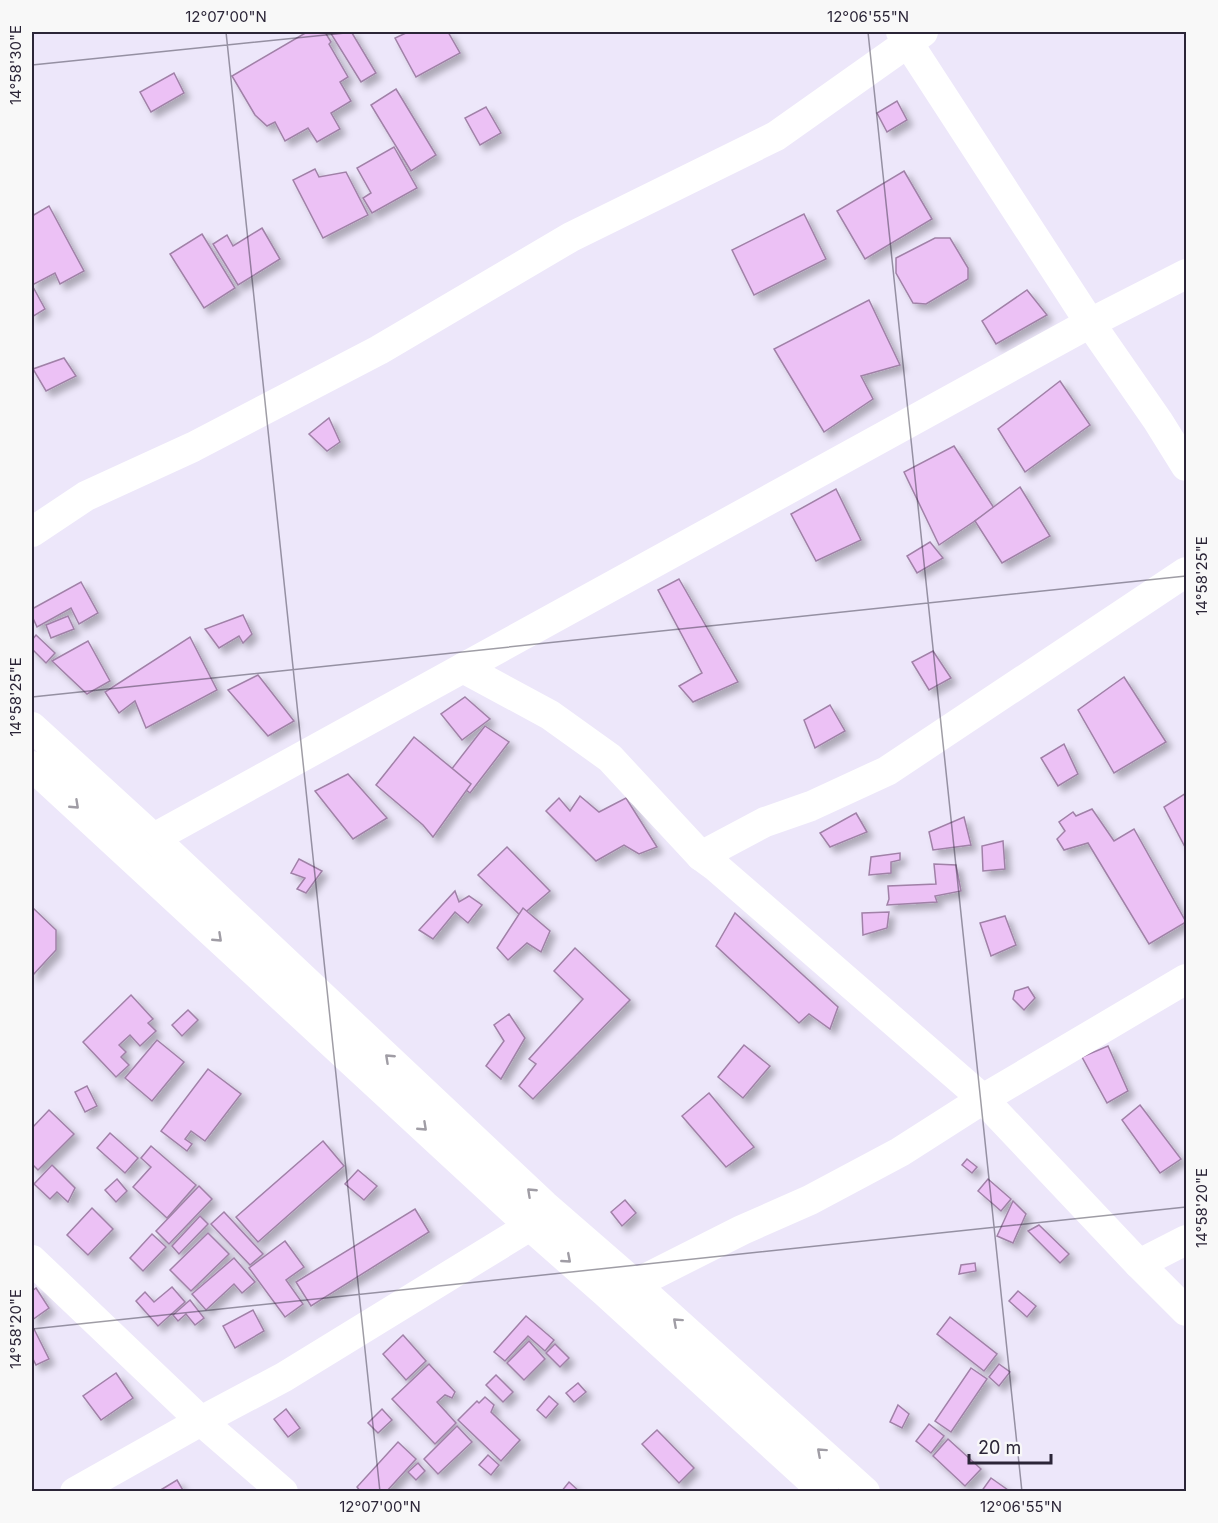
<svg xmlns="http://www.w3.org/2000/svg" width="1218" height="1523" viewBox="0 0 1218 1523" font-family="Inter,sans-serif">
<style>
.building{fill:#ecc1f5;stroke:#a081a7;stroke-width:1.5;filter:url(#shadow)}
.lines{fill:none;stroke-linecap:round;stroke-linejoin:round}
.minor{stroke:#fff;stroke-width:30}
.oneway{stroke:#a09da5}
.ticks{fill:none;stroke:#2b2537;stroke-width:1.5;stroke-opacity:0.45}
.neatline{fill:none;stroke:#2b2537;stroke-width:2}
.ticks-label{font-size:15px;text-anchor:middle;fill:#2b2537}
</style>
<defs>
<filter id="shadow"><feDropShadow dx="5.5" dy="5.5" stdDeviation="3" flood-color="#0004"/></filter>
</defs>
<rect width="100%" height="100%" fill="#ede7fa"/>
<g class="building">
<polygon points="307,32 325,32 331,42 329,44 348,77 340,82 351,101 331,113 340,129 317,142 308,128 285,141 275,122 267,126 255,115 232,76"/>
<polygon points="330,32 354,32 352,33 376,73 361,82"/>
<polygon points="408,32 448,32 460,53 416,77 395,38"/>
<polygon points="174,73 184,93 151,112 140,92"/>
<polygon points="396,89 436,155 411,171 371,105"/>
<polygon points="897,101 907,120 887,132 877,113"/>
<polygon points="486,107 501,133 480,145 465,118"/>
<polygon points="394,147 417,188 372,213 363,198 371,193 357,168"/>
<polygon points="315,169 319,177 346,172 368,215 323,238 293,180"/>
<polygon points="904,171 932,219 865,259 837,211"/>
<polygon points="49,206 84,271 60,284 55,273 32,285 45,309 32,317 32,216"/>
<polygon points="804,214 826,259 754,295 732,250"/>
<polygon points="262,228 280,259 238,285 213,244 227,235 233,246"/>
<polygon points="202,234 235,288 204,308 170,254"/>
<polygon points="935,238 950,238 968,268 968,279 926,304 913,303 896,273 896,258"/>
<polygon points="1027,290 1047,315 996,344 982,321"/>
<polygon points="869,300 900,365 861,376 873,399 824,432 774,349"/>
<polygon points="64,358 76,376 46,391 33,369"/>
<polygon points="1060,381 1090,425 1025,472 998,429"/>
<polygon points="329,418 340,442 327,451 309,434"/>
<polygon points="954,446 994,508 939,545 904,472"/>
<polygon points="1020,487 1050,536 1002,563 975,521"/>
<polygon points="836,489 861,540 816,561 791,514"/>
<polygon points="930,542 943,558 917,573 907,556"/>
<polygon points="679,579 738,682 693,702 679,686 702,673 658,590"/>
<polygon points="81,582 98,613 79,624 71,608 37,627 32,616 32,609"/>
<polygon points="243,615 252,634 243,643 239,636 219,648 205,629"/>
<polygon points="68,616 74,629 51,638 46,625"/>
<polygon points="36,635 55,653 46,663 32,649 32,640"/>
<polygon points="190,637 217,690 146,728 135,701 119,713 105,692"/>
<polygon points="88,641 110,681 87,694 52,661"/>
<polygon points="933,651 951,678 929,690 912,662"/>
<polygon points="258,675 294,721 268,736 228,690"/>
<polygon points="1124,677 1166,742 1114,773 1078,710"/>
<polygon points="465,697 490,719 462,740 441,714"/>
<polygon points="830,705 845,731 815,748 804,720"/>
<polygon points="485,726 509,742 470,793 447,775"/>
<polygon points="414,737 471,784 433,837 423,825 376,785"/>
<polygon points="1064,744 1078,774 1058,786 1041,758"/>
<polygon points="348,774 387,818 353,839 315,791"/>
<polygon points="1186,793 1186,849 1164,807"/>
<polygon points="580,796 599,812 626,798 657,847 639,854 624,845 596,861 546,811 559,798 570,811"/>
<polygon points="1092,809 1114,841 1134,829 1186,922 1149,944 1088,843 1064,850 1057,839 1065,831 1059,822 1073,812 1076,816"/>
<polygon points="856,813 867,832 830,847 820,833"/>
<polygon points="964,817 971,845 933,850 929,832"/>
<polygon points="1003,841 1005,869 983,871 982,846"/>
<polygon points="507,847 550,891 521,916 478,875"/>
<polygon points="900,853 900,860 891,862 891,873 869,875 871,857"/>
<polygon points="299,859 322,871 306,893 297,889 305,878 291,873"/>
<polygon points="934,864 956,865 961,891 935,896 937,902 887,905 889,899 888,886 936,884"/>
<polygon points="455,891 459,902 469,896 482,905 468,923 455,912 433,939 419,930"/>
<polygon points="32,907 56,930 56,950 32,976"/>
<polygon points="523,908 550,931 541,952 527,943 508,960 497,948"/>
<polygon points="889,912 887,928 863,935 862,913"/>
<polygon points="735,913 838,1007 830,1029 809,1014 799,1023 716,946"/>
<polygon points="1005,916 1016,945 991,956 980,923"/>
<polygon points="575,948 630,1000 533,1099 519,1086 536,1064 529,1059 583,999 554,971"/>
<polygon points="1028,987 1035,998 1024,1010 1013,999 1015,991"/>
<polygon points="131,995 153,1019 148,1023 156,1031 140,1046 130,1035 119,1045 126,1052 121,1057 129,1065 116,1077 83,1042"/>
<polygon points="188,1010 198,1020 182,1036 172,1025"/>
<polygon points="509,1014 525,1038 501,1079 486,1066 504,1041 494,1025"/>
<polygon points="157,1040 184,1062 152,1101 125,1078"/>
<polygon points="744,1045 770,1066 743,1098 718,1077"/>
<polygon points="1108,1046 1128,1091 1107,1103 1082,1057"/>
<polygon points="208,1069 241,1094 205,1141 191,1131 185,1139 192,1144 187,1151 161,1131"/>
<polygon points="87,1086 97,1106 85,1112 75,1092"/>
<polygon points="709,1093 754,1147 726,1167 682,1116"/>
<polygon points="1140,1105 1181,1159 1160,1173 1122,1120"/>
<polygon points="49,1110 74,1134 38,1170 32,1164 32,1128"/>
<polygon points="110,1133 138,1158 125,1173 97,1148"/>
<polygon points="323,1141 344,1166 258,1242 236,1217"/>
<polygon points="151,1146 196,1185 167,1218 133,1187 151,1167 141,1158"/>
<polygon points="967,1159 977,1167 972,1173 962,1165"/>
<polygon points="52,1165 75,1188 68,1202 57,1192 50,1199 34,1184"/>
<polygon points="358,1170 377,1186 364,1200 345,1184"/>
<polygon points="117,1179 127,1191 116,1202 105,1190"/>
<polygon points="988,1179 1011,1199 1001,1211 978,1191"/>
<polygon points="199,1186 212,1199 169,1244 156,1231"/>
<polygon points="625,1200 636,1213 622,1226 611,1212"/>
<polygon points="1013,1201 1026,1214 1013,1243 997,1236"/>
<polygon points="92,1208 113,1229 88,1255 67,1235"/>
<polygon points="415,1209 429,1232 311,1306 296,1282"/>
<polygon points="224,1212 263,1254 250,1265 211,1224"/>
<polygon points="200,1216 208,1224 179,1254 172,1246"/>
<polygon points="1039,1225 1069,1254 1060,1263 1028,1231"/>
<polygon points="208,1233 229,1254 191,1291 170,1270"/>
<polygon points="152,1234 166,1247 143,1271 130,1258"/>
<polygon points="285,1241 304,1267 286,1280 303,1304 285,1317 249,1268"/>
<polygon points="234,1258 255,1282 242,1293 234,1284 206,1310 192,1294"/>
<polygon points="975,1263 976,1271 959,1274 961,1265"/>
<polygon points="172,1287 185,1302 158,1326 136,1301 145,1292 154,1302"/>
<polygon points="36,1288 49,1308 32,1320 32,1291"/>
<polygon points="1018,1291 1036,1306 1027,1317 1009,1301"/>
<polygon points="190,1300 204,1318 195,1325 186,1314 178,1321 173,1315"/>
<polygon points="253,1310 264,1331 235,1348 223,1326"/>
<polygon points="526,1316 554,1340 545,1351 528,1336 505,1361 494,1352"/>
<polygon points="950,1317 997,1354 984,1371 937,1334"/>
<polygon points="32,1325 49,1359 36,1365 32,1357"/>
<polygon points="403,1335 426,1361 406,1380 383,1354"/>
<polygon points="529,1341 545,1359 524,1380 507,1363"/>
<polygon points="555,1344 569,1358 560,1367 546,1353"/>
<polygon points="429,1364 455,1392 452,1398 445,1395 437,1402 456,1423 435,1444 392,1399"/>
<polygon points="999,1364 1010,1372 999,1386 989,1377"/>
<polygon points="971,1368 987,1379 951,1432 935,1421"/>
<polygon points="116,1373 133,1398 101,1420 83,1396"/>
<polygon points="496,1375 513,1392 503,1402 486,1385"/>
<polygon points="578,1383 586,1392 574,1402 566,1393"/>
<polygon points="549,1396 558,1404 546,1418 537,1410"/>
<polygon points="485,1397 494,1405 491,1412 520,1440 501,1461 458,1420 477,1401 479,1403"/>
<polygon points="898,1405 909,1414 902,1428 890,1422"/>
<polygon points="286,1409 300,1428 288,1437 274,1419"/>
<polygon points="382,1409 392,1420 378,1433 368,1423"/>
<polygon points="929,1424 944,1436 931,1453 916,1441"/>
<polygon points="457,1426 472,1442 438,1474 424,1459"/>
<polygon points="657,1430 694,1468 679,1483 642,1444"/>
<polygon points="948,1439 981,1469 965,1486 933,1456"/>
<polygon points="398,1442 416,1459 386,1492 361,1492 357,1487"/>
<polygon points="488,1455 499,1465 491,1475 479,1465"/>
<polygon points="418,1463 425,1471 416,1480 408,1472"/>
<polygon points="991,1478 1008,1490 1007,1492 981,1492"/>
<polygon points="177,1480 184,1492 160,1492 159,1491"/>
<polygon points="569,1482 580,1492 561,1492"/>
</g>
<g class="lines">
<g class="minor">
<polyline points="901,32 1090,323 1158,421 1186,466"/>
<polyline points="32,532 86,496 193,447 379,350 571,237 776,136 923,32"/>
<polyline points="1186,572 887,771 811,806 765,822 701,856 716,867 983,1099 1139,1264 1186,1311"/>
<polyline points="463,668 550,715 610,758 701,856"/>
<polyline points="32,727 160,844 544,1205 620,1271 865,1492"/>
<polyline points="32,766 530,1226 605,1292 824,1492"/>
<polyline points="154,838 1090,323 1186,274"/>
<polyline points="32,1260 201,1421 283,1492"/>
<polyline points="1139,1264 1186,1240"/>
<polyline points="635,1284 742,1230 810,1200 900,1152 983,1099 1186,979"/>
<polyline points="75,1492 201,1421 284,1377 530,1226"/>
</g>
</g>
<defs><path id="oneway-chevron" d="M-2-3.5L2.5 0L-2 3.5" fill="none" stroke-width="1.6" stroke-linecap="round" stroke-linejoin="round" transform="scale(1.5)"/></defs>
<g class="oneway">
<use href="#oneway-chevron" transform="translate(75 805) rotate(43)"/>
<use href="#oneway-chevron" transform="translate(218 938) rotate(43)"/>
<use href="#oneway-chevron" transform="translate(389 1058) rotate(-137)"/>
<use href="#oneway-chevron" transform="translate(423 1127) rotate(43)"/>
<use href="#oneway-chevron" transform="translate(531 1192) rotate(-137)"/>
<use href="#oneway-chevron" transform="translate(567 1259) rotate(41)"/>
<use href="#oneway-chevron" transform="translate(677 1322) rotate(-138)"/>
<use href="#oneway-chevron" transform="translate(821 1452) rotate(-138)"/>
</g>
<path class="ticks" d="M226,32L380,1492M868,32L1022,1492M32,65L355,32M32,697L1186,576M32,1329L1186,1207"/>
<rect width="1218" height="1523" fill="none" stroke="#f8f8f8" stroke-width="66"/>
<path d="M969 1454v9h82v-9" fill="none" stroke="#2b2537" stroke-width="3"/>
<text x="978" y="1454" font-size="18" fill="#2b2537" stroke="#f8f8f8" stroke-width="4.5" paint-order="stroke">20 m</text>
<rect x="33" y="33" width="1152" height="1457" class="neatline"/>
<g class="ticks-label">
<text x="226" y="22">12°07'00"N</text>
<text x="868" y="22">12°06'55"N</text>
<text transform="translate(16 65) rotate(-90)" y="5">14°58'30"E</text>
<text transform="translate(1202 576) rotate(-90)" y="5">14°58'25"E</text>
<text transform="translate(16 697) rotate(-90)" y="5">14°58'25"E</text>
<text transform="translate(1202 1208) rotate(-90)" y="5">14°58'20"E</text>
<text transform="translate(16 1329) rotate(-90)" y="5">14°58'20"E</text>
<text x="380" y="1512">12°07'00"N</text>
<text x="1021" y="1512">12°06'55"N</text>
</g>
</svg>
